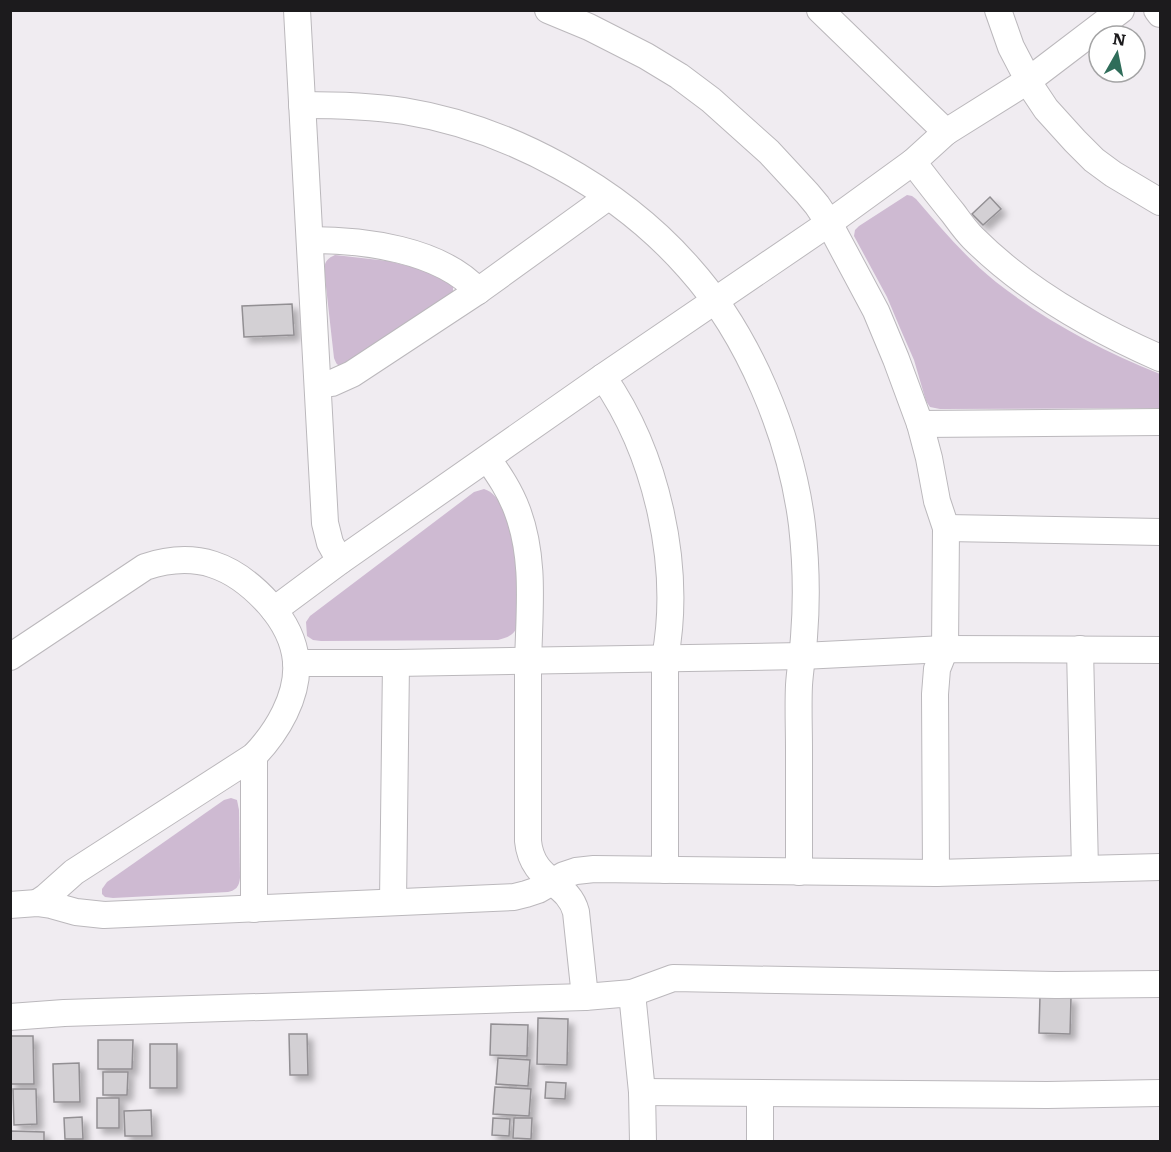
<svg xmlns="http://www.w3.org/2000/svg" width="1171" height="1152" viewBox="0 0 1171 1152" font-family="Literata,serif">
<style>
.green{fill:#cebad2}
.building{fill:#d3d0d4;stroke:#928f93;stroke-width:1.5;filter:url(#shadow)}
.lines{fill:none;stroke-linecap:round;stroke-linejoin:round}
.minor-casing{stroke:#bbb8bc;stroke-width:28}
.minor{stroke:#fff;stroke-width:26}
</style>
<defs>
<filter id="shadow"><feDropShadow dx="5.5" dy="5.5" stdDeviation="3" flood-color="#0004"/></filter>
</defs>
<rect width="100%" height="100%" fill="#f0ecf1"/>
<g class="green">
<path d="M907,195L912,196L916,199C941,228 966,258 996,282C1046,321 1102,351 1160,374V408L940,409L930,407L926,401L914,360L900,328L887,297L854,236L855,230L859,226Z"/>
<path d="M335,255L388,261L420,269L438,275L453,284V293L342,366C337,366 336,363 334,358L324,269C325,261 328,258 335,255Z"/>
<path d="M484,489C518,499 517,592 518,621C517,634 509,637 498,640L321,641L313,640L307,636L306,622L310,616L474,492Z"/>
<path d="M231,798L237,800L239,810L240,878C239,887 236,890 228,892L113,898L105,897L102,894V889L107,882L224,800Z"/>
</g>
<g class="building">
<polygon points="990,197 1001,209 983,225 972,214"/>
<polygon points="292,304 294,335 244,337 242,306"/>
<polygon points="1040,996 1071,997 1070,1034 1039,1033"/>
<polygon points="538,1018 568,1019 567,1065 537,1064"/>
<polygon points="491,1024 528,1025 527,1056 490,1055"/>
<polygon points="289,1034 307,1034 308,1075 290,1075"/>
<polygon points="10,1036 33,1036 34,1084 10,1084"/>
<polygon points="98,1040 133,1040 132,1069 98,1069"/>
<rect x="150" y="1044" width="27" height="44"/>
<polygon points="498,1058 530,1060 528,1086 496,1084"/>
<polygon points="79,1063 80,1102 54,1102 53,1064"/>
<polygon points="103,1072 128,1072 127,1095 103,1095"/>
<polygon points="546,1082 566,1083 565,1099 545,1098"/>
<polygon points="495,1087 531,1089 529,1116 493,1114"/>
<polygon points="13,1089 36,1089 37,1124 14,1125"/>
<rect x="97" y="1098" width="22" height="30"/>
<polygon points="151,1110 152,1136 125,1136 124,1111"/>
<polygon points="82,1117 83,1139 65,1139 64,1118"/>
<polygon points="493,1118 510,1119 509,1136 492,1135"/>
<polygon points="514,1118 532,1118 531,1139 513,1138"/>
<polygon points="10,1131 44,1132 44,1142 10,1142"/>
</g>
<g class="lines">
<g class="minor-casing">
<g id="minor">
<polyline points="297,10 325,523 330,543 340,561"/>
<polyline points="548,10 589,27 646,56 679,76 711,100 769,152 807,193 817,205 829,223 876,311 896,359 920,424 929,458 937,501 946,528 945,649 937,669 935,694 936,873"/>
<polyline points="820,10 946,132"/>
<polyline points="998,10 1011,47 1034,91 1046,109 1075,141 1094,160 1113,174 1160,202"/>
<polyline points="1157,10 1160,14"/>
<path d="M302,105C336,105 370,106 404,111C509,128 619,188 689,268C749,335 791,436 802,525C806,561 807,600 804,637C803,653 800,669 799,685C798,706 799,728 799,749C799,790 799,831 799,872"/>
<path d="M913,162C926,179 939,196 953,213C959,221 965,230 973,238C1025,290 1092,328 1160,358"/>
<path d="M310,240C363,240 440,249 478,291"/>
<path d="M603,377C657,454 682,566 665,658V870"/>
<polyline points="318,385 332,383 352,374 478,291 608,197"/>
<polyline points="920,424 1160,422"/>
<path d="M488,459C499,475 510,491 517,510C537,562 528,619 528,673C528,729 528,785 528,841C532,882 568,881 576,912L585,997"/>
<polyline points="946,528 1160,532"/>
<polyline points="274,610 340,561 603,377 829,223 913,162 946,132 1029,80 1121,10"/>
<polyline points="1080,649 1085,869"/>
<path d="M10,657L145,567C196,550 234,565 269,604C283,620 294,640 296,661C299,696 277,732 254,756L74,872L46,897L37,903"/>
<polyline points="296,663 396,663 802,656 945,649 1160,650"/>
<polyline points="254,756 254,909"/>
<polyline points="393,902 396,663"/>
<polyline points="10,905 37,903 51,905 76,912 104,915 514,897 526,894 538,890 564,875 576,871 594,869 936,873 1160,867"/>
<polyline points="632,993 673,978 1056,985 1160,984"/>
<polyline points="10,1017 64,1013 585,997 632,993 642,1092 643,1142"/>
<polyline points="642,1092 1047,1095 1160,1093"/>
<polyline points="760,1093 760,1142"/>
</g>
</g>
<use href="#minor" class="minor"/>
</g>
<rect width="1171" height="1152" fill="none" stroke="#1c1b1d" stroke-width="24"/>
<g transform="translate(1117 54) rotate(9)"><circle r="28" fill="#ffffff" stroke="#a4a4a5" stroke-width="1.5"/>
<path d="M0-4.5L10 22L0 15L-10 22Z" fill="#2f6d5a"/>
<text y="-9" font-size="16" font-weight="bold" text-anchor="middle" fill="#1c1b1d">N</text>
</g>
</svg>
